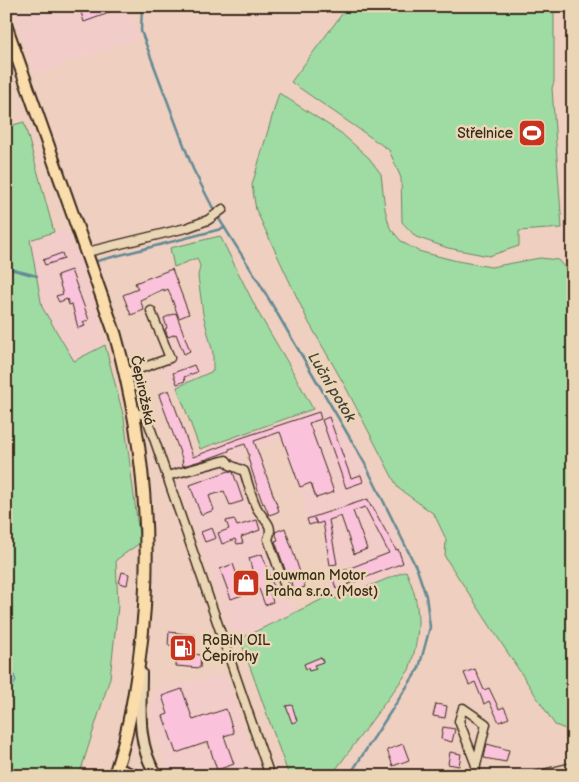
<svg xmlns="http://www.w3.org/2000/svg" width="579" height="782" viewBox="0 0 579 782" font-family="'Balsamiq Sans',sans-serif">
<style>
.built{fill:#f2ccc8}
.green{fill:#9edca4;stroke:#6c8361}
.water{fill:#80c9e1;stroke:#648993}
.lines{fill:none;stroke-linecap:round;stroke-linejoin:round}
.stream{stroke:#648993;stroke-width:2.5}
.building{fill:#fac3db;stroke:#3b2a1e}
.street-casing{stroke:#3b2a1e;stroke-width:11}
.secondary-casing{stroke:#3b2a1e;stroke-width:14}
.primary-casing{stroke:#3b2a1e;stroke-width:15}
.street{stroke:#ead6b4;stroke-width:8}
.secondary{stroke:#ead6b4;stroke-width:10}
.primary{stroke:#faddab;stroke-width:11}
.labels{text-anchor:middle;stroke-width:5;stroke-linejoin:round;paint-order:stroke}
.poi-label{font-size:14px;fill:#3b2a1e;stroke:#ead6b4;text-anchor:start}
.street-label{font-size:14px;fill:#3b2a1e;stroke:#ead6b4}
.water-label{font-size:15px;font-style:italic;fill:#45423b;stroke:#ead6b4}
</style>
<rect width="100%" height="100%" fill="#efd0c0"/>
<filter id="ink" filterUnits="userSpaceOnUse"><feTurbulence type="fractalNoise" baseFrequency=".02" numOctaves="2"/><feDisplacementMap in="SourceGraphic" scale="10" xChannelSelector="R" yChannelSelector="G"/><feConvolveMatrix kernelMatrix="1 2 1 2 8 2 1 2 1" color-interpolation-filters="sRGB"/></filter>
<g filter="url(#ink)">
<g class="built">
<polygon points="13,6 134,6 130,11 138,38 35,75 14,15"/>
<polygon points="68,229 81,259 100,317 105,345 74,361 42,307 30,240"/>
<polygon points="174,312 177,322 203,314 213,353 214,371 175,388 172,381 167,383 160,365 167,362 152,321"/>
<polygon points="328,408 362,463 412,568 337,599 329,596 325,584 332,580 328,566 330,565 322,524 309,526 305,517 302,497 281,440 241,453 296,612 240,639 234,640 171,462 200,449 313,409"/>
<polygon points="225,674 260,776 174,776 167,772 151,726 154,689 184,685"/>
</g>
<g class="green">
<polygon points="348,6 556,6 554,12 554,82 552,88 562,228 519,231 519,246 489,256 448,248 416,237 402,222 401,178 389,150 291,82"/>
<polygon points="279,93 341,133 369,158 381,174 385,209 390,228 402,242 418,251 457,261 491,267 540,258 558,260 571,275 573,279 573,732 555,725 445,557 446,539 434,514 398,488 344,384 308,321 256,210 252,185"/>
<polygon points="24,122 54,232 30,240 42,307 74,361 105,345 124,418 140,543 116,560 118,606 110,678 79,776 6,776 6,686 11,689 16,681 6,653 6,127"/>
<polygon points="220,236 259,314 288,363 313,409 200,449 177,387 213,371 213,353 203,314 198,276 200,266 197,258 174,267 170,248"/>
<path d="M406,571C422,606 421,634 409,670L331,776H289L240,639L329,596L338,599Z"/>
</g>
<polygon class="water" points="6,653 16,681 11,689 6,686"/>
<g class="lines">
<g class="stream">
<polyline points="142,6 141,31 193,169 216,214 260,284 364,462 417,569 426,596 430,627 419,668 349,776"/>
<polyline points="97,261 225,228"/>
<polyline points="6,268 37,276"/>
</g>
</g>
<g class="building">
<polygon points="79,6 106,6 109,13 84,22"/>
<polygon points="62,253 64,259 45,265 43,260"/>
<polygon points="172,269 189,314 179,318 168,289 164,291 164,289 140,300 144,310 131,315 123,295 138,289 135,283"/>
<polygon points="71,270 89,320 83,322 85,326 78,328 72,304 69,305 67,299 59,302 56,296 63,294 57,275"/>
<polygon points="176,313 190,351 184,354 176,334 168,337 165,329 167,328 164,318"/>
<polygon points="194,365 197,372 184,377 185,381 177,384 173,373"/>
<polygon points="169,390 193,457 227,444 227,443 238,439 319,412 321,419 309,423 334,492 316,498 311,483 300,487 280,432 254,441 279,511 275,513 269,515 264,503 263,504 260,496 248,458 249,455 245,444 229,449 229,451 207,459 183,466 182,461 183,461 160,398 159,394"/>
<polygon points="329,417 351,478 361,475 363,482 346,488 322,420"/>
<polygon points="229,471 233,472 243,501 230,505 224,491 209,496 214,510 201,515 190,485"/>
<polygon points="368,499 371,507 372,506 396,550 398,549 403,563 336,589 332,575 389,553 365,507 353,511 367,549 354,554 341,516 329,520 337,564 330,565 323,522 317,524 314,518 316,523 309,525 307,519"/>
<polygon points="234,519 237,526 257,520 260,530 241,537 243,543 237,544 235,539 222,544 218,533 229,529 226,521"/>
<polygon points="212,528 216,538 205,542 201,532"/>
<polygon points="285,528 305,587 293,591 290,577 288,578 275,541 278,540 275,532"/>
<polygon points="262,554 273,585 268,586 273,602 265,605 259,589 231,599 220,569 233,564 238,578 253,573 249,558"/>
<polygon points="122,572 129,574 127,585 119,583"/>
<polygon points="169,632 195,635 193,654 201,655 200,668 176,666 178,646 168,645"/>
<polygon points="321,657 323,662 314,665 316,669 309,671 308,668 306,669 304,664"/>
<polygon points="475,669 484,690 489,688 499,709 504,707 509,718 499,722 489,701 484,704 475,682 469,685 464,673"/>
<polygon points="182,689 193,720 226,709 234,733 224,736 234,764 217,770 208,742 176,753 163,716 168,714 162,696"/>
<polygon points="436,704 447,706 445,718 433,716"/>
<polygon points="292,705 297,721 292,723 286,706"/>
<polygon points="443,727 455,729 452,742 441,739"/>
<polygon points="403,744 409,760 393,766 387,750"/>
<polygon points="487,744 509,750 506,762 484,758"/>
<polygon points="450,752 461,754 459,766 448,764"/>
</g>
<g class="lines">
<g class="street-casing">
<g id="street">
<polyline points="87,252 186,228 208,220 223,209"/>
<polyline points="125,374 170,358 151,311"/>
<polyline points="133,412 144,415 148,421 270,776"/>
<path d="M167,476L226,460L230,465L244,471C248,482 252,501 258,510C265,521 274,525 268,539L287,592"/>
<polyline points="475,776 476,765 459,721 463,708 486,724 476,765"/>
<polyline points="535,776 573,767"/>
</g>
</g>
<g class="secondary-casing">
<g id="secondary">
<path d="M141,673C141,707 136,745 157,776"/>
<polyline points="117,768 136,776"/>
</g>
</g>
<g class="primary-casing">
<path id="primary" d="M6,26L115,334C145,441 154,551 139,661C134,700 127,739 114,776"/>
</g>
<use href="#street" class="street"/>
<use href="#secondary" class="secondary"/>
<use href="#primary" class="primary"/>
</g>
</g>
<defs>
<g id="stadium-square" transform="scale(1.4375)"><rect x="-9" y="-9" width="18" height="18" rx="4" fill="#c8321e" stroke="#ead6b4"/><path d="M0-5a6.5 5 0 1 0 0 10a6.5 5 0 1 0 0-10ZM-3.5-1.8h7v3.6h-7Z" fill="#fff"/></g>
<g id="shop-square" transform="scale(1.4375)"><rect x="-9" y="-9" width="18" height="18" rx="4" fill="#c8321e" stroke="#ead6b4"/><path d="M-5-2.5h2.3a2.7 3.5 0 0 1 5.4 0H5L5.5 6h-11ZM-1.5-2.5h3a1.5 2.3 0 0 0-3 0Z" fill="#fff"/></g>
<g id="fuel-square" transform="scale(1.4375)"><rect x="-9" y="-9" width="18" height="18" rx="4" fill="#c8321e" stroke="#ead6b4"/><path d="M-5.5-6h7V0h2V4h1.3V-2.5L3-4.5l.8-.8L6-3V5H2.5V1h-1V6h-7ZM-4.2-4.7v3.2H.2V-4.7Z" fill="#fff"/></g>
</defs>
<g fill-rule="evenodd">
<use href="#stadium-square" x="532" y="133"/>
<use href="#shop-square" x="246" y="583"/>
<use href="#fuel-square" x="183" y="648"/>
</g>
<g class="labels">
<g class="poi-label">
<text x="513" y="138" text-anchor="end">Střelnice</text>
<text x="265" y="580">Louwman Motor<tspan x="265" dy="16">Praha s.r.o. (Most)</tspan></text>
<text x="202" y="645">RoBiN OIL<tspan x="202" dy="16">Čepirohy</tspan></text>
</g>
<g class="street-label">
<text transform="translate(143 390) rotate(78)" y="5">Čepirožská</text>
</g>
<g class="water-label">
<text transform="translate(332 387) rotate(59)" y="5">Luční potok</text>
</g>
</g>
<rect width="579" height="782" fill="none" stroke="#ead6b4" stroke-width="25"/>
<rect x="12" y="12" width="554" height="757" fill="none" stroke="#3b2a1e" stroke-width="2" filter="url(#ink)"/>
</svg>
